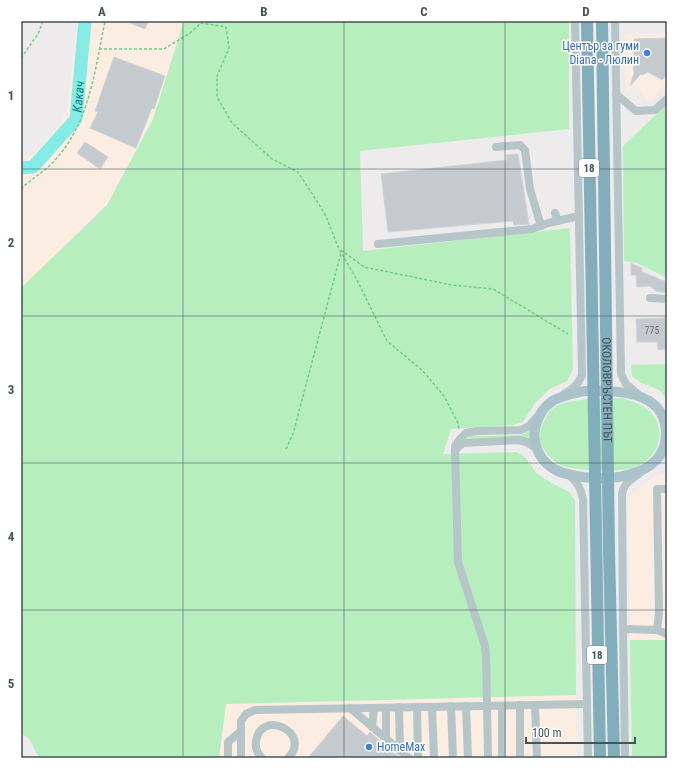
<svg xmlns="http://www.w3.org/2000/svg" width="688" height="779" viewBox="0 0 688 779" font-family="'Roboto Condensed',sans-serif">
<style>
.commercial{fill:#fbede2}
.green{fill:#b7eebe}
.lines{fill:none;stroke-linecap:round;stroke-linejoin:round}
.river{stroke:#84ebe6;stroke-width:13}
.building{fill:#c5cace;stroke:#cfd4d7}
.path{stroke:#70cc86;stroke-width:1.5;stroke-dasharray:3 2;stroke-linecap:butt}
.minor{stroke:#b6c5c8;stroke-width:8}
.major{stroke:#aac3cb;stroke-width:10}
.highway{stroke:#82adbb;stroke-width:12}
.grid{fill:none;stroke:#445458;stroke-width:1;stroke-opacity:0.55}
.shop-dot{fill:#3f7fe0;stroke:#fff;stroke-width:1.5}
.labels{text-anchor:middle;stroke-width:3;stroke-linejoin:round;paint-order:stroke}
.number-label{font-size:10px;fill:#647276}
.shield{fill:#fff;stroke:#7c878a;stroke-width:1}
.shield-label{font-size:11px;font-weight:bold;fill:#445458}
.shop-label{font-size:12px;fill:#366cbe;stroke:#fff;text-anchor:end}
.street-label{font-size:12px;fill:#445458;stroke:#fff}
.water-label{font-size:13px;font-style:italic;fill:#0c7f79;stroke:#fff}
.neatline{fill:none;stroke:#445458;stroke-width:1.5}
.grid-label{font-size:13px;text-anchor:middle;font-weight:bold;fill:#445458}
</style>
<rect width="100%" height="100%" fill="#eeebec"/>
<g class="commercial">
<polygon points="78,21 184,21 153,119 107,205 23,286 21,285 21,157 34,154 59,129 67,107"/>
<polygon points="667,34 667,81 650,103 636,85 626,93 625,35"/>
<polygon points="667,472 667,640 630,640 628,497 652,478"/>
<polygon points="576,695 577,758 219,758 226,704"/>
</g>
<g class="green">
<polygon points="184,21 569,21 569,129 360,151 363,251 570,228 573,369 567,381 550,389 535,403 523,422 513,425 451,429 443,454 517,452 526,458 536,473 553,484 568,491 575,500 576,695 226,704 219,758 39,758 30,740 21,733 21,285 23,286 107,205 153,119"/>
<polygon points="667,104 667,278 637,263 624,261 623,146"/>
<polygon points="667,364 667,399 659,390 640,382 632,376 631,365"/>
<path d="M622,398C634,402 648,406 655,418C667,437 654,462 633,468C617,472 588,471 572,468C568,467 564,467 560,465C557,464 554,460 551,458C539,446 536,435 545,420C546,417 549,412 551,410C565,397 604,399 622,398Z"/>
<polygon points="532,429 531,442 518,437 467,438 472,436 521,435"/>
<polygon points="630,640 667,640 667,758 632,758"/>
</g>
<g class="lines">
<path class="river" id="s1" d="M21,168L33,167L76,119L85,21"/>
</g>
<g class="building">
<polygon points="125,21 148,21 145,29"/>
<polygon points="667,38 667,74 662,80 648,72 642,75 641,74 630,86 634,73 633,67 637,60 634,59 634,39"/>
<polygon points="114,57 165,76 154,109 152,108 136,148 90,128 98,112 95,111"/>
<polygon points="85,142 108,157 100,169 77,153"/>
<polygon points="518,154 529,224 514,225 513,221 388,232 381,174 507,160 506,155"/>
<polygon points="631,263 642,268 642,272 667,282 667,293 656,291 650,286 637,287 636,275 631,275"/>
<polygon points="667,318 667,349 658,350 657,342 637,342 636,319"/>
<polygon points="343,716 367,736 370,732 400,758 308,758"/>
</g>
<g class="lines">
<g class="path">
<polyline points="99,49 164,49 190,33 201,23 226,27 229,48 217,76 217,97 232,123 272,159 298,172 325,214 339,249 357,280 387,341 422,370 444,396 458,423 459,429"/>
<polyline points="21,58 38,34 43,21"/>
<path d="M21,189C32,178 46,171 56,159C90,121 95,69 105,21"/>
<polyline points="341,250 364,267 452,285 493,289 568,334"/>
<polyline points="286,449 293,434 341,253"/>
</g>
<g class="minor">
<polyline points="615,21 621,374 626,384 639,395"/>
<polyline points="616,94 636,111 655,110 667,99"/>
<polyline points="496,147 520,145 525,150 530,189 541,226"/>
<polyline points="555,213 558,221"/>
<polyline points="378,244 532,229 548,223 579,216"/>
<polyline points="650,298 667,299"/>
<path d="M564,394C573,389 578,385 582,375L575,21"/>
<polyline points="455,450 463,443 518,440 526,442 536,448"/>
<path d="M569,475C577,482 581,488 583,499L588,758"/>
<polyline points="623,629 657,630 667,634"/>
<polyline points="657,630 659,613 657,489 667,489"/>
<polyline points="520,705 520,758"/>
<polyline points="535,705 537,758"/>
<polyline points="451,706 453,758"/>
<polyline points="466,706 468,758"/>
<polyline points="502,706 502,758"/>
<polyline points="399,707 400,751"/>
<polyline points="417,707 418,758"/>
<polyline points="432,707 434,758"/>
<polyline points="350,708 409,758"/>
<polyline points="386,708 386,739"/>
<polyline points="372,727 374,708"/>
<polyline points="228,758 228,742 241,731"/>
<polyline points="241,758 241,721 246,714 255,710 586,704"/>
<path d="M262,758C257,753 255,747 256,741C261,708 313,733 288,758"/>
<polyline points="488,758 486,656 485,646 458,562 455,446 460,439 466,433 477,431 521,430 529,426 537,417"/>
<path d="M625,758L623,629L622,495C623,484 631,479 640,473"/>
</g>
<path class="major" d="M584,391C615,390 664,390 666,431C668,475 615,481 583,477C572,475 560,474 551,467C538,458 531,440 536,425C543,399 561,396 584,391Z"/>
<g class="highway">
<polyline points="587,21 600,758"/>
<path id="s2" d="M602,21L609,551L614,758"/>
</g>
</g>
<path class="grid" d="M183,21V758M344,21V758M505,21V758M21,169H667M21,316H667M21,463H667M21,610H667"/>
<g class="shop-dot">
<circle cx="647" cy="53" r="4"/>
<circle cx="369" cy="747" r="4"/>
</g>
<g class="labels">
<g class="number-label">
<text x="652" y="334">775</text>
</g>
<g class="shield">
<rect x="579" y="159" width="20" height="18" rx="3"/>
<rect x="587" y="646" width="20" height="18" rx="3"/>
</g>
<g class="shield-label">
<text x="589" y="172">18</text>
<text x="597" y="659">18</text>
</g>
<g class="shop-label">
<text x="639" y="50">Център за гуми<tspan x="639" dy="14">Diana - Люлин</tspan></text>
<text x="377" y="751" text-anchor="start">HomeMax</text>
</g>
<g class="street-label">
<text dy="4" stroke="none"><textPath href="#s2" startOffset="369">ОКОЛОВРЪСТЕН ПЪТ</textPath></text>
</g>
<g class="water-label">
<text dy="5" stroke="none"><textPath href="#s1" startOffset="99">Какач</textPath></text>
</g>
</g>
<rect width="688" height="779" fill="none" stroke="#ffffff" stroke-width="44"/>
<path d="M526 737v6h109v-6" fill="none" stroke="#445458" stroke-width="2"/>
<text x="532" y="737" font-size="12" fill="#445458" stroke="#ffffff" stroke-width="3" paint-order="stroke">100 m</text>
<rect x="22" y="22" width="644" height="735" class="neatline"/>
<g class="grid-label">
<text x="102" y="16">A</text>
<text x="264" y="16">B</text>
<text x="424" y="16">C</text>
<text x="586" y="16">D</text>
<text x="11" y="100">1</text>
<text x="11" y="247">2</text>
<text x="11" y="394">3</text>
<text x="11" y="541">4</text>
<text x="11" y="688">5</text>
</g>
</svg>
